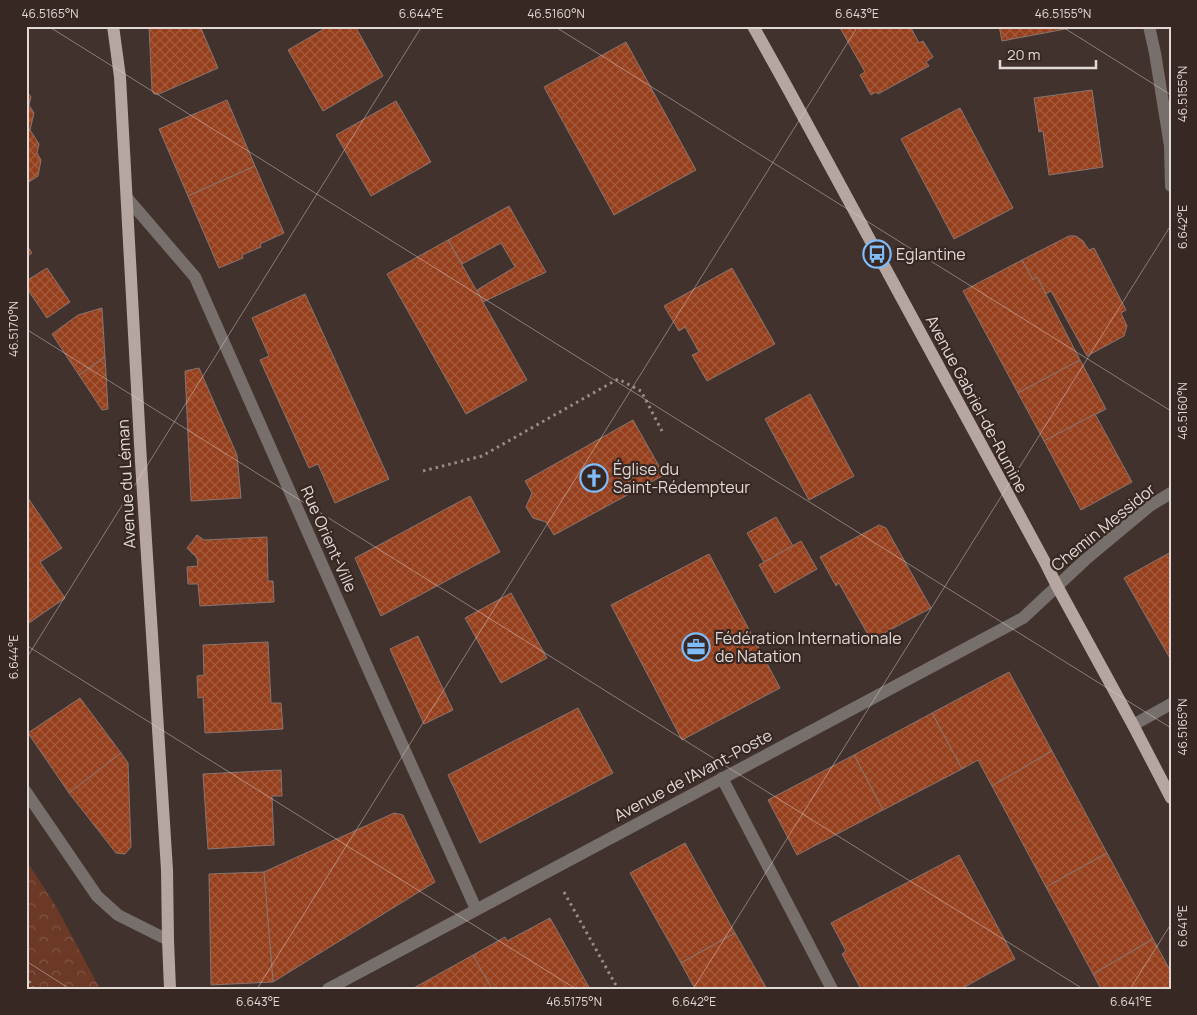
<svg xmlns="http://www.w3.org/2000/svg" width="1197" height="1015" viewBox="0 0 1197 1015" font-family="Manrope,sans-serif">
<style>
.park{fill:url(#park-crowns)}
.building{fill:url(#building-cross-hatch);stroke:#87756f}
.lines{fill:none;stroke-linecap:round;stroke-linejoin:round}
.path{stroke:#988b86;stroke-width:3;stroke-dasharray:2.5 4;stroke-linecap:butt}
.minor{stroke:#776f6c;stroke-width:12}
.major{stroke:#b7a6a0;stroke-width:12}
.ticks{fill:none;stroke:#e2d8d4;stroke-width:1;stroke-opacity:0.45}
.labels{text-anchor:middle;stroke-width:4.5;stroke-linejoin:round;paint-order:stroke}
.poi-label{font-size:16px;fill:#e2d8d4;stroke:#382823;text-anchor:start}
.street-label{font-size:16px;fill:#e2d8d4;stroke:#382823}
.neatline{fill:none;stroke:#e2d8d4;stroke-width:2}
.ticks-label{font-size:12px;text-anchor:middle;fill:#e2d8d4}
</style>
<defs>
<pattern id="park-crowns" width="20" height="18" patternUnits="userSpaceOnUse" patternTransform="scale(1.25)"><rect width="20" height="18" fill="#6c3927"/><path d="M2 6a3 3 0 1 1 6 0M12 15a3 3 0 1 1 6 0" fill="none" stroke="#815545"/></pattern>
<pattern id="building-cross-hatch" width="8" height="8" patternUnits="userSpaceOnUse" patternTransform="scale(1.25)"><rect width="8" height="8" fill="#963f1d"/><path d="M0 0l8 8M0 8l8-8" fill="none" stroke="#a45a3d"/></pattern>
</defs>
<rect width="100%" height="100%" fill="#42322d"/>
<polygon class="park" points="30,866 57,908 100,989 26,989 26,867"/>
<g class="building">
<polygon points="149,26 200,26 218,68 159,94 154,94 152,90"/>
<polygon points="329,26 355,26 383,76 323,111 288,50"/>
<polygon points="839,26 910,26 919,43 923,41 933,57 926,62 929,66 878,94 876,92 871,95 860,75 865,72"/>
<polygon points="999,26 1076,26 1076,27 1002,41"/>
<polygon points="626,42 696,170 614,215 544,87"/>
<polygon points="26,90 31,97 29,105 34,113 30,130 26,133"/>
<polygon points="1092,90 1103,167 1049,175 1043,131 1039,132 1034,98"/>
<polygon points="227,100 255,166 188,196 159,129"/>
<polygon points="396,101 431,162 371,196 336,135"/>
<polygon points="960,108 1013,208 954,239 901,139"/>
<polygon points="30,130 39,144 37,153 41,160 38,176 26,184 26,133"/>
<polygon points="255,166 284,233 260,244 261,247 242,255 243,258 219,268 188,196"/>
<polygon points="509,206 546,272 483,302 477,290 515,267 501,243 462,264 448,240"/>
<polygon points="1069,236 1076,236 1083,241 1089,250 1094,248 1126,310 1121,313 1127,326 1124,336 1087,356 1051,291 1046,294 1037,277 1033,280 1022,260"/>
<polygon points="448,240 527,380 466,414 387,274"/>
<polygon points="26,244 32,253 26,257"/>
<polygon points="1022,260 1033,280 1037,277 1080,360 1018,393 963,291"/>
<polygon points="47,268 70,302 47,318 26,287 26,281"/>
<polygon points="732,268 775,344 707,381 692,355 699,352 685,327 679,331 664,306"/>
<polygon points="305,294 389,479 335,503 318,464 309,468 260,360 269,356 252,318"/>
<polygon points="102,308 105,357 79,375 52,334 78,315"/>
<polygon points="105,357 108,409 102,410 79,375"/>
<polygon points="1080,360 1106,409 1044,441 1018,393"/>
<polygon points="199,368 237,455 241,498 191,501 185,371"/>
<polygon points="810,394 854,476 809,500 765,419"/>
<polygon points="1095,414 1132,482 1081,510 1044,441"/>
<polygon points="633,420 664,475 554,535 546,522 533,518 526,507 532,493 525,481"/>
<polygon points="26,495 62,548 40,562 65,598 26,625"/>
<polygon points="470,496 500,552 381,616 355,558"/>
<polygon points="776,517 793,546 764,562 747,533"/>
<polygon points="879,525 886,528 931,608 871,640 839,583 836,586 820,557"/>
<polygon points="197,535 204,540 267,537 268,581 273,581 274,602 200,606 198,584 188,584 187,567 198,566 197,558 187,548"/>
<polygon points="801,541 817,569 775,593 759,565"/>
<polygon points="1171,552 1171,660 1124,578"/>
<polygon points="709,554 780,688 682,740 611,605"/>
<polygon points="511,593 547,658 501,683 465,618"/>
<polygon points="418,636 453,710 424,724 390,649"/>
<polygon points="268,642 271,703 281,703 283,729 205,733 203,697 198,698 197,676 204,675 203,645"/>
<polygon points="1009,672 1052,751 992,786 978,760 962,769 932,713"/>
<polygon points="80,698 121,753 69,793 28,733"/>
<polygon points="578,708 613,773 480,843 448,775"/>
<polygon points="932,713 962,769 883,810 854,755"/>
<polygon points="1052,751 1107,853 1046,887 992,786"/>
<polygon points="121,753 128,763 131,847 125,854 116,853 69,793"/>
<polygon points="854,755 883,810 797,855 768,800"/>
<polygon points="281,770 282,796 272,796 274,845 208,849 203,774"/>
<polygon points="394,813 403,815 435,882 273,982 264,872"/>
<polygon points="685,843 735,933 681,963 630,873"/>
<polygon points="1107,853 1153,939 1093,974 1046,887"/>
<polygon points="959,855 1015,959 961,989 861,989 842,954 846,951 831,923"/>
<polygon points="264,872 273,982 211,985 209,874"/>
<polygon points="550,918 590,989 492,989 473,955 505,937 507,941"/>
<polygon points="735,933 767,989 695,989 681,963"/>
<polygon points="1153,939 1171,972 1171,989 1101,989 1093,974"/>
<polygon points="473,955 492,989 412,989"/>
</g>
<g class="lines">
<g class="path">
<polyline points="423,471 482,456 618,379 641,391 662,431"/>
<polyline points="564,892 618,989"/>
<polyline points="26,975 33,989"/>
</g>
<g class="minor">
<polyline points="1149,26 1155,53 1170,146 1171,186"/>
<polyline points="127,198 195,277 370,673 476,909"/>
<polyline points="1133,725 1171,704"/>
<polyline points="722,778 832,989"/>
<polyline points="26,792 97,896 118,915 168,940"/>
<polyline points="328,989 1023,618 1085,560 1151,505 1171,493"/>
</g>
<g class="major">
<polyline points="113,26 120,77 141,462 167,870 168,940 170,989"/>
<polyline points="753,26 787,87 1046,564 1057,586 1133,725 1171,798"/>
</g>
</g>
<path class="ticks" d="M48,26L1171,728M554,26L1171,411M1061,26L1171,95M26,329L1083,989M26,645L576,989M26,659L422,26M26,961L70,989M257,989L858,26M693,989L1171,225M1130,989L1171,924"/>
<defs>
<g id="bus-ring" transform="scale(1.4375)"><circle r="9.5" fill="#382823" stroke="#81bcfa" stroke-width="1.5"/><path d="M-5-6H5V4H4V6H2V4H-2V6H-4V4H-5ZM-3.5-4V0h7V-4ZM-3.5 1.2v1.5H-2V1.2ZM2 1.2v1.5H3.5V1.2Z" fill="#81bcfa"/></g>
<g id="church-ring" transform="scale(1.4375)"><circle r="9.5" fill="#382823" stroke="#81bcfa" stroke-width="1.5"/><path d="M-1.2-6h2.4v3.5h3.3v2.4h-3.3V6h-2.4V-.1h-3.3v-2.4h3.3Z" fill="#81bcfa"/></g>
<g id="office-ring" transform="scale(1.4375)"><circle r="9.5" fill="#382823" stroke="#81bcfa" stroke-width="1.5"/><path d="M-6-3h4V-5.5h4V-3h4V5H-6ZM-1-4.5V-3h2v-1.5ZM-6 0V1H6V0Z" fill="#81bcfa"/></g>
</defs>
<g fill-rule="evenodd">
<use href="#bus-ring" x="877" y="254"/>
<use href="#church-ring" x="594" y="478"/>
<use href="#office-ring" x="696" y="647"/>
</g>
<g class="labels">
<g class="poi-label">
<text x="896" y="260">Eglantine</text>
<text x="613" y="475">Église du<tspan x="613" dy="18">Saint-Rédempteur</tspan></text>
<text x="715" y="644">Fédération Internationale<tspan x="715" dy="18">de Natation</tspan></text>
</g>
<g class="street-label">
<text transform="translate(977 404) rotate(62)" y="6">Avenue Gabriel-de-Rumine</text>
<text transform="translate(126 484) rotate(-93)" y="6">Avenue du Léman</text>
<text transform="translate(1103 527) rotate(-39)" y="6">Chemin Messidor</text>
<text transform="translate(329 539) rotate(66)" y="6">Rue Orient-Ville</text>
<text transform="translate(693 775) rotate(-28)" y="6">Avenue de l'Avant-Poste</text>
</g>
</g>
<rect width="1197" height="1015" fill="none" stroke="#382823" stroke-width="55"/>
<path d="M1000 60v8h96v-8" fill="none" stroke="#e2d8d4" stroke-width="2.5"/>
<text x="1007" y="60" font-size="15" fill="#e2d8d4" stroke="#382823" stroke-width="4" paint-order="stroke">20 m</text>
<rect x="28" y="28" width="1142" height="960" class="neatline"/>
<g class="ticks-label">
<text x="50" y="18">46.5165°N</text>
<text x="421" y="18">6.644°E</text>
<text x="556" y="18">46.5160°N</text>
<text x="857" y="18">6.643°E</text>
<text x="1063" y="18">46.5155°N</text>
<text transform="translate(1183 94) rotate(-90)" y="4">46.5155°N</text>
<text transform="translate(1183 227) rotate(-90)" y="4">6.642°E</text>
<text transform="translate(14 329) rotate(-90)" y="4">46.5170°N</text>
<text transform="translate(1183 411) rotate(-90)" y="4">46.5160°N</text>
<text transform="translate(14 657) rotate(-90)" y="4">6.644°E</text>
<text transform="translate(1183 727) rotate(-90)" y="4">46.5165°N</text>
<text transform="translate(1183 926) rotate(-90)" y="4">6.641°E</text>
<text x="258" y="1006">6.643°E</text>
<text x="574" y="1006">46.5175°N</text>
<text x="694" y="1006">6.642°E</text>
<text x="1131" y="1006">6.641°E</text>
</g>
</svg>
